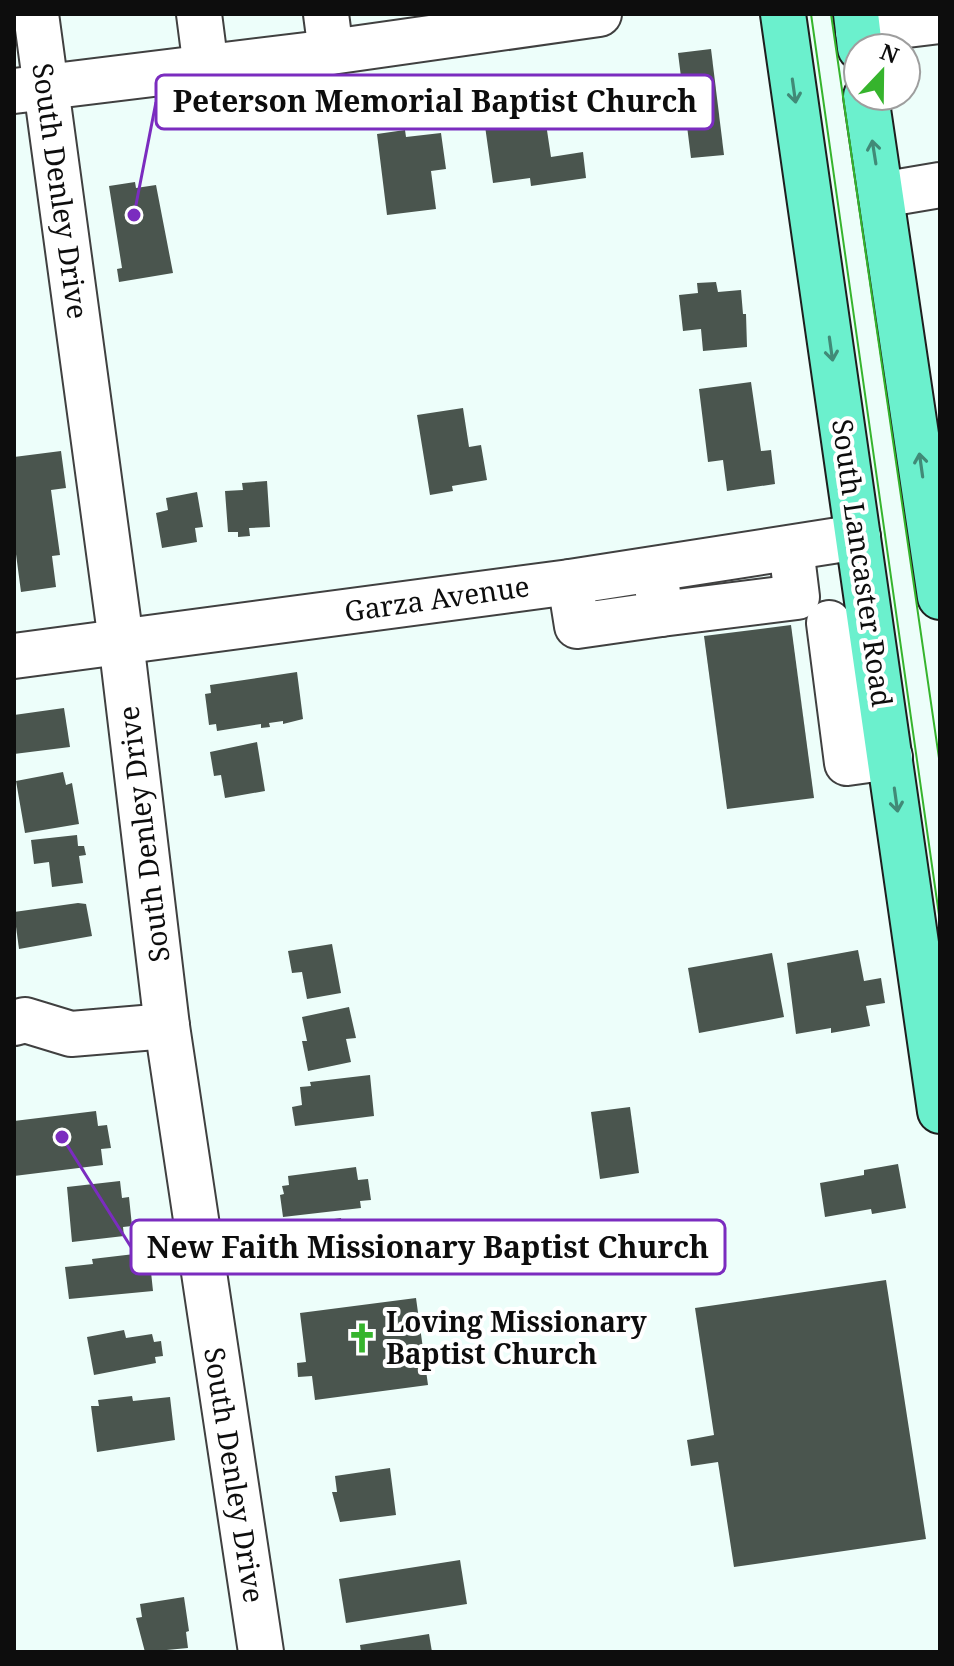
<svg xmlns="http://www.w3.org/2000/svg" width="954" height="1666" viewBox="0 0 954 1666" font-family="'Noto Serif',serif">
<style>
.building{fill:#4a554e}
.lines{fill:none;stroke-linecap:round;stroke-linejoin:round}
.minor-casing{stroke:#404040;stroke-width:48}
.major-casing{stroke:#1e1e1e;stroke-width:48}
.minor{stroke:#fff;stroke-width:44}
.major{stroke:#6bf0cd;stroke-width:44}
.tram{stroke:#36b42d;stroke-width:2}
.oneway{stroke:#418a77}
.labels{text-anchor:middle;stroke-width:8;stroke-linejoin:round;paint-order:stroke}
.street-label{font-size:28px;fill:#0d0d0d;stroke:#fff}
.poi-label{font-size:28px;font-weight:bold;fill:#0d0d0d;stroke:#fff;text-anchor:start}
.leader{fill:none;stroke:#7b2cbf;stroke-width:3}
.callout-dot{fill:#7b2cbf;stroke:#fff;stroke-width:3}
.callout{fill:#fff;stroke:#7b2cbf;stroke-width:3}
.callout-label{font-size:30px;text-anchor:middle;font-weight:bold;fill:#0d0d0d}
</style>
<rect width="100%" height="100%" fill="#edfefa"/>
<g class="building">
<polygon points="711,49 724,155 691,158 678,53"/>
<polygon points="545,117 551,157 583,152 586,178 531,186 530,178 493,183 485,126"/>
<polygon points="405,130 406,137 441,133 446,169 431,171 436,209 387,215 377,134"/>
<polygon points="135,182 136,188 156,185 173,273 119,282 117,269 122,268 109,186"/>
<polygon points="716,282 718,292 741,290 743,314 746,314 747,347 703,351 701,329 683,331 679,295 698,293 697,283"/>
<polygon points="751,382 761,451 771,450 775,484 727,491 723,460 708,462 699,389"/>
<polygon points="463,408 469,447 481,445 487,480 452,486 453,491 430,495 417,415"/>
<polygon points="61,451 66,488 51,490 60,555 52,556 56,587 21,592 14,539 14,457"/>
<polygon points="267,481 270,527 249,528 250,536 238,537 238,532 228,532 225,491 243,490 242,483"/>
<polygon points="197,492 203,527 195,528 197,542 162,548 156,513 168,510 166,498"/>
<polygon points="791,625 814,798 727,809 704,636"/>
<polygon points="297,672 303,719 283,724 283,721 269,723 270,727 261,728 261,724 217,731 216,724 209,725 205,694 211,693 210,685"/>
<polygon points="64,708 70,747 14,754 14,715"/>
<polygon points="257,742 265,791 225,798 221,775 214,776 210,752"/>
<polygon points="63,772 66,785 72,783 79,824 25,833 16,781"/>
<polygon points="77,835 78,846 84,846 86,855 79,856 83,883 52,887 49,862 34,864 31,840"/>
<polygon points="78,903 86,904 92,936 19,949 14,912"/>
<polygon points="332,944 341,993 307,999 302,972 292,973 288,951"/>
<polygon points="858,950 864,981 881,978 885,1003 866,1006 870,1026 831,1033 831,1028 796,1034 787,963"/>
<polygon points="772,953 784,1017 699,1033 688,968"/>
<polygon points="349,1007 356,1038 346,1039 351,1062 308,1071 302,1041 307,1041 302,1017"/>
<polygon points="370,1075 374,1116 295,1126 292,1107 302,1105 300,1087 311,1086 310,1082"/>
<polygon points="630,1107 639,1173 600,1179 591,1112"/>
<polygon points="96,1111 98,1126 107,1125 111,1148 101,1149 103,1165 14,1176 14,1121"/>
<polygon points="898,1164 906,1208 872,1214 871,1209 825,1217 820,1183 864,1175 864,1170"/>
<polygon points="356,1167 358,1180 368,1179 371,1200 360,1201 361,1208 283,1217 280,1195 284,1194 282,1186 289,1185 288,1176"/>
<polygon points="120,1181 122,1198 129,1197 132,1226 123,1227 124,1236 72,1242 67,1187"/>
<polygon points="341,1218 342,1227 358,1225 362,1253 345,1256 347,1267 305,1273 303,1257 297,1258 295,1238 301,1237 299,1224"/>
<polygon points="143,1253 145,1273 151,1272 153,1291 69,1299 65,1267 93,1264 92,1259"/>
<polygon points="886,1280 926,1539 734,1567 718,1462 691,1466 687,1440 714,1435 695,1308"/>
<polygon points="416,1298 428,1385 315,1400 312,1376 298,1377 297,1363 306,1362 300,1313"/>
<polygon points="124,1330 126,1338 152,1334 154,1342 161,1341 163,1356 155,1357 156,1363 94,1375 87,1337"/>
<polygon points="132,1396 133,1401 170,1397 175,1440 97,1452 91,1406 99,1406 98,1400"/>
<polygon points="390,1468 396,1515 340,1522 332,1492 337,1492 335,1476"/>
<polygon points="460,1560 467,1604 346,1623 339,1579"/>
<polygon points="184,1597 189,1631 186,1632 188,1648 145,1652 136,1618 142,1617 140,1604"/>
<polygon points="429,1634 432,1652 361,1652 360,1645"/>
</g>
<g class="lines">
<g class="minor-casing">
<g id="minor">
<polyline points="36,14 121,641 167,1026 261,1652"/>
<polyline points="199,14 206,68"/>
<polyline points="326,14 331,52"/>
<polyline points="858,31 940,21"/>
<polyline points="14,91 331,52 599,14"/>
<polyline points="881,195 940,185"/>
<polyline points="570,582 577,626 661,614 657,586"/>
<polyline points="661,614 797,597 791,548"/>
<polyline points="829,623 847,763 890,757"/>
<polyline points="14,656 570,582 858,537"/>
<polyline points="14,1023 25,1020 71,1034 167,1026"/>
</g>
</g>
<g class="major-casing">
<g id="major">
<polyline points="783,14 940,1111"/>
<polyline points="856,14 860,48"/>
<polyline points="866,96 940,597"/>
</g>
</g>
<use href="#minor" class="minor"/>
<use href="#major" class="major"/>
<g class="tram">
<polyline points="811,14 940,922"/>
<polyline points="831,14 940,765"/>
</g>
</g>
<defs><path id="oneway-shaft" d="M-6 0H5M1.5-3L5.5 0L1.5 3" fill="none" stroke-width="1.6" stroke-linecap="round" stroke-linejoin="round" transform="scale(2)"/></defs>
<g class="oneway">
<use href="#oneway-shaft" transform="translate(794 91) rotate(82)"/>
<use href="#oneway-shaft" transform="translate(874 152) rotate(-99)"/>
<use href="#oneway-shaft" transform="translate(831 349) rotate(82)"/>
<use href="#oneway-shaft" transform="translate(921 465) rotate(-98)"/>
<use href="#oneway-shaft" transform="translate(896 800) rotate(82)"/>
</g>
<defs>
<g id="church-bare" transform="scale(2.4)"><path d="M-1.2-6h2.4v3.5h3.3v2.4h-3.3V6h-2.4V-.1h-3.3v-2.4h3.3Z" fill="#36b42d" stroke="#fff" stroke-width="2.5" paint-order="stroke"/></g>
</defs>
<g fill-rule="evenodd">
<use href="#church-bare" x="362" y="1338"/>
</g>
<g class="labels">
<g class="street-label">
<text transform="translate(60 191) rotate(82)" y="10">South Denley Drive</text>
<text transform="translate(862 563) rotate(82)" y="10">South Lancaster Road</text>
<text transform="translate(437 599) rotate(-8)" y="10">Garza Avenue</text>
<text transform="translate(144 834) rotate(-97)" y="10">South Denley Drive</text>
<text transform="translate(234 1475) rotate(81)" y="10">South Denley Drive</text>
</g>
<g class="poi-label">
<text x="386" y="1332">Loving Missionary<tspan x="386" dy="32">Baptist Church</tspan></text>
</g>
</g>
<path class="leader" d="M134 215L156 102M62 1137L131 1247"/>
<g class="callout-dot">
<circle cx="134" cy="215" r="8"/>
<circle cx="62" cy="1137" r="8"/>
</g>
<g class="callout">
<rect x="156" y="75" width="557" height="54" rx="8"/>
<rect x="131" y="1220" width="594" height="54" rx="8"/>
</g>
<g class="callout-label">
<text x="435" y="112">Peterson Memorial Baptist Church</text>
<text x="428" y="1258">New Faith Missionary Baptist Church</text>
</g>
<rect width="954" height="1666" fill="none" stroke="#0d0d0d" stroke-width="32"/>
<g transform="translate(882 72) rotate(22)"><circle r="38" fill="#ffffff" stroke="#9e9e9e" stroke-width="2"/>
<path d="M0-6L14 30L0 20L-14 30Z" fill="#36b42d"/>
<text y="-12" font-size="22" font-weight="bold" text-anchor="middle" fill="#0d0d0d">N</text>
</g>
</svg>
